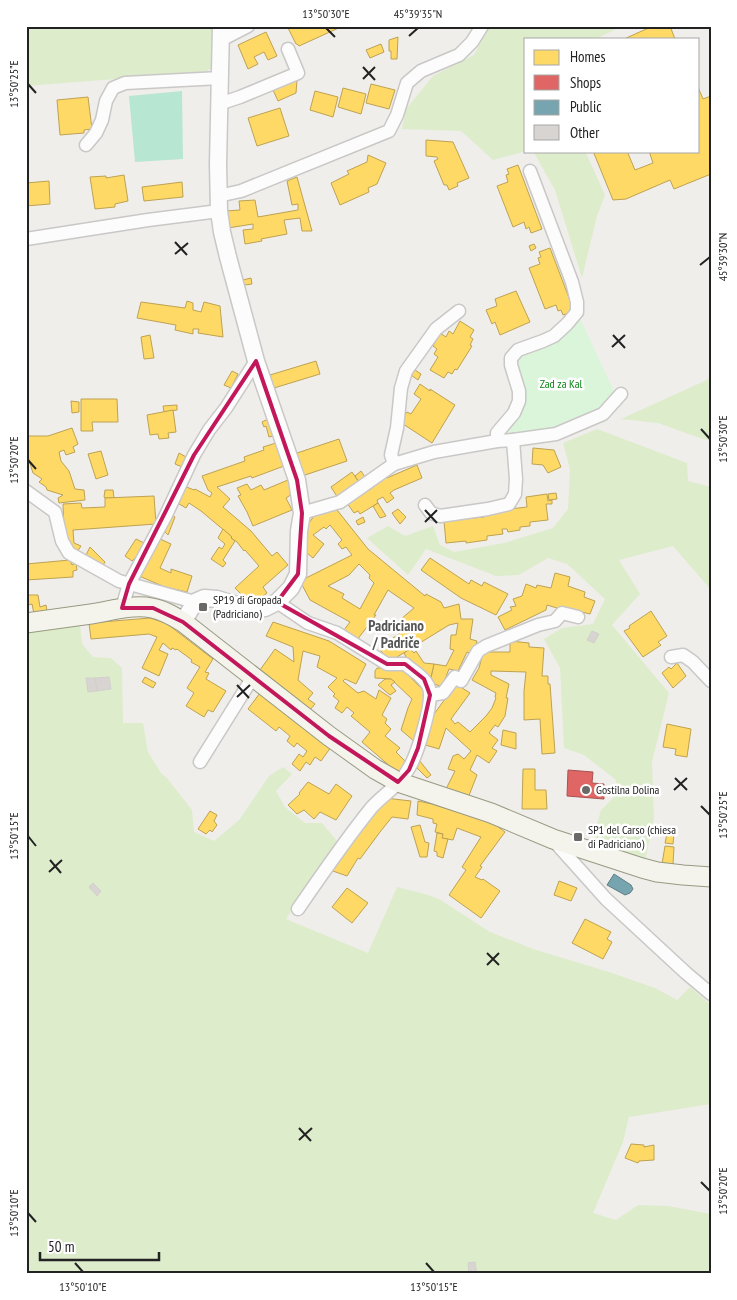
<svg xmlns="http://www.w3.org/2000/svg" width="737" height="1300" viewBox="0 0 737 1300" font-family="'PT Sans Narrow',sans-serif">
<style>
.grass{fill:#ddeccb}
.park{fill:#daf5da}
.pitch{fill:#b7e6d2}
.homes{fill:#ffd966;stroke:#bda252;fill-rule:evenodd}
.shops{fill:#e06666;stroke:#a75252}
.public{fill:#76a5af;stroke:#5d7e85}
.building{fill:#d7d4d2;stroke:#d3d0cc}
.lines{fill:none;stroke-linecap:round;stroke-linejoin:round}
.minor-casing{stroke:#c9c8c7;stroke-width:15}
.tertiary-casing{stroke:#c9c8c7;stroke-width:19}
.secondary-casing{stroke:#999a82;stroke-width:21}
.minor{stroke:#fdfcfc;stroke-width:12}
.tertiary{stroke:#fdfcfc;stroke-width:16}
.secondary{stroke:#f4f4ed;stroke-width:19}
.marked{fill:none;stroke:#c2185b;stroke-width:4;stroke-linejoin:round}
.ticks{fill:none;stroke:#222;stroke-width:2}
.poi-dot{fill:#6a6968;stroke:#fff;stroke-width:2}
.labels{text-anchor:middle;stroke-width:5;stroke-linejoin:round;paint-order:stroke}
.park-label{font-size:12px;fill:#0c8416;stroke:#fff}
.poi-label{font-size:12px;fill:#222;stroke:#fff;text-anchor:start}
.quarter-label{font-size:15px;font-weight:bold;fill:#555;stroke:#fff}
.neatline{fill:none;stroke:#222;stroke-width:2}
.ticks-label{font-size:12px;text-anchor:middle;fill:#222}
</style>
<rect width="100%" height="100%" fill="#f0eeeb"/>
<g class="grass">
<polygon points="26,26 212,26 212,68 205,72 26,86"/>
<polygon points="489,26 622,26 596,39 526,39 526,151 493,160 461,131 402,129 406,109 433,76 474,55"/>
<polygon points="533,151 585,151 605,195 597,216 582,278 555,190"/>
<polygon points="711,378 711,441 700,438 658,423 621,419"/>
<polygon points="597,429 687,463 688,481 711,487 711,590 673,546 619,560 640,594 612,625 669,693 652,762 654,819 645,861 592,842 601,810 614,797 616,780 584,755 564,748 560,668 544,639 562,628 593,624 605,599 567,564 548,558 519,575 496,576 426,549 408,575 367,538 388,526 405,536 433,526 440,545 454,552 504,543 553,528 568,509 570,469 563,443"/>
<polygon points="80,624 82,644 93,657 111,658 122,668 123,723 143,723 148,752 161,773 167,778 192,810 194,832 214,841 239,820 269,776 283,767 292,774 276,791 285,807 305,823 322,823 337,841 286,919 368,953 397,887 425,894 439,899 490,932 533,949 609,972 655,988 677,1000 690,987 711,1005 711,1104 629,1117 623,1142 593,1213 616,1220 638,1205 668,1206 711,1214 711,1274 26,1274 26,632"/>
</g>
<polygon class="park" points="577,312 617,398 603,414 556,434 497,441 514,413 511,358"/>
<polygon class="pitch" points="182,91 183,159 135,162 129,96"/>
<g class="homes">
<polygon points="287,26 343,26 299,46 297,44 296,44"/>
<polygon points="653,26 670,26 675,39 624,39"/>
<polygon points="266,32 277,56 268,60 264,52 254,57 258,64 248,69 238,45"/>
<polygon points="398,37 397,59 391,59 391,51 389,51 389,40"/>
<polygon points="381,44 384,52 370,58 366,50"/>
<polygon points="297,80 296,93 278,101 273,90"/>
<polygon points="371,84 395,90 389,109 366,103"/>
<polygon points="698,87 703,99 711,96 711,174 674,189 670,180 626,199 613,200 593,151 627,151 635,170 653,163 649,151 698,151"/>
<polygon points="343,88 366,94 361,114 338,107"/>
<polygon points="315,91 338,97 333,117 310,110"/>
<polygon points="88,97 92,129 84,130 84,133 60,135 57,100"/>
<polygon points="280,108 289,136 257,146 248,118"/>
<polygon points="426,140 453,142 469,178 457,183 458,186 449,190 447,185 444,185 434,161 438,159 437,157 426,156"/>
<polygon points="368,155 386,163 377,184 368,188 369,192 340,205 331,183 349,174 347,171 367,162"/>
<polygon points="518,165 542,229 531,233 529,227 526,229 524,222 513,227 497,186 508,182 506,175 509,174 507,169"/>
<polygon points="124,175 128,201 115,204 115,207 95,209 90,177 106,176 106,178"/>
<polygon points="297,177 312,231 302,231 300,218 284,220 287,234 261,239 262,241 245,244 243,230 253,229 253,224 228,228 226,211 240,210 239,201 255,200 258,217 298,210 298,204 292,205 287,181"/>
<polygon points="49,181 50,204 26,206 26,183"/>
<polygon points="182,182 183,197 144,201 142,187"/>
<polygon points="534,244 536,248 531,251 529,246"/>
<polygon points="550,248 574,311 563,315 561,310 558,311 556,305 545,309 529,268 540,264 538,258 541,257 539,252"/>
<polygon points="251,278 252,284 244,285 243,280"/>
<polygon points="516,291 530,322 500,335 495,322 492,324 486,310 497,306 495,299"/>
<polygon points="187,301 193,303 193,310 201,312 204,302 220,306 223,337 198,333 199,329 193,329 193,334 175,330 176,325 137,318 141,302 185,308"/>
<polygon points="460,321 474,330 470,337 473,339 470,345 472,346 457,370 455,369 452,374 448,372 444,378 430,370 438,357 434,354 437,349 433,346 440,333 446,337 449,331 453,334"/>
<polygon points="150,335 154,358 144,359 141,337"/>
<polygon points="316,361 320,374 274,388 270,375"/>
<polygon points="415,370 421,374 418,380 411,375"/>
<polygon points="232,371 238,374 231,388 224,385"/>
<polygon points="420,384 430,391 430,389 455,405 432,443 400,422 407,412 411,414 421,399 414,394"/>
<polygon points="81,399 117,399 118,422 92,422 93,431 81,431"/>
<polygon points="71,401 79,402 79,412 72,413"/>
<polygon points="177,405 177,410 164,412 163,406"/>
<polygon points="173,410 176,432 168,433 169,438 159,439 158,434 150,435 147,415"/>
<polygon points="268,419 273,436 269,437 266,426 264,427 262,422"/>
<polygon points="72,428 78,444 73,447 75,452 66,455 64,450 59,452 61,461 69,471 75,489 84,490 85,500 59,503 58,498 63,495 47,490 46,487 39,482 42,479 33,473 26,451 26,436 48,436"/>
<polygon points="339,439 347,461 302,476 294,454"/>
<polygon points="276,443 284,466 252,478 251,476 217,487 230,499 223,507 251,531 272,556 277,552 288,565 263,587 267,593 252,605 235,588 259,566 245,550 244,551 237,542 231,538 232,537 201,511 189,503 186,508 176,502 184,486 194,490 195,489 210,497 212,493 208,490 202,476 245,461 244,457 264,450 263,447"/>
<polygon points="533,448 554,450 561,467 548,473 543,465 532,464"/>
<polygon points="101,451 108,475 96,479 88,454"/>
<polygon points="179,453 188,458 182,467 175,464"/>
<polygon points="417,465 422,478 394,490 390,493 394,498 387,503 383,497 377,500 378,503 360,514 358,511 354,513 347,503 386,476 387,478"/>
<polygon points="361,471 365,477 359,482 355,476"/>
<polygon points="352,472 360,484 338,498 331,487"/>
<polygon points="288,480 292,494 286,498 292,510 253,526 247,512 238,496 241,495 237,488 247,484 251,490 261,485 264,490"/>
<polygon points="105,490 113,490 114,498 105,498 104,497"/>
<polygon points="556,493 557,499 549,500 548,494"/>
<polygon points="547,494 548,501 552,500 552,504 546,504 548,520 530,522 530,526 520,527 520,530 508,532 507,529 502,529 503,534 487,536 487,540 466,543 466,541 446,543 444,521 464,516 464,519 484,517 484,512 527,507 526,497"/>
<polygon points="154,496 156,524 73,530 74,543 81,546 77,552 69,545 64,530 63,504 81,503 82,508 105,507 105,498"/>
<polygon points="378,503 386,516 380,518 373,506"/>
<polygon points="398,509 406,517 400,524 392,513"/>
<path d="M326,510H337L368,549L425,596L426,594L441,602L444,608L459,604L461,619H473L470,639L477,641L473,654L467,652L458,671L449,669L442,687L430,682L434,664L446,666L454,650L450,649L451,635H456L458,623L449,625L389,662L379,648L400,633L394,625L414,608L388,590L374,615H376L357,640L344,630L350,622L310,600L300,581L352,555L346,547L342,549L338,544L342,540L330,525L326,529L324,527L313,535L324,544L313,558L300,547L305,529L314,516ZM359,564L370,575L369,578L374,583L360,609L342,598L344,594L328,586L349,575Z"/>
<polygon points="171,514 175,517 168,535 164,531"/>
<polygon points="363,517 365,522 358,525 356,521"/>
<polygon points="223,529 232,537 231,538 235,541 223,560 226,563 223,567 211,559 219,547 222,549 225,544 218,538"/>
<polygon points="158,538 171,544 160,568 171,573 171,569 192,576 187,592 165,587 139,576"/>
<polygon points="136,539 146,544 142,551 132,561 125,556"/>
<polygon points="90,547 105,562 102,567 85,557"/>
<polygon points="430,558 469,584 471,580 482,586 484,582 508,594 496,615 461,598 421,570"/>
<polygon points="70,560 72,565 76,563 77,570 73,571 73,577 26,580 26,564"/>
<polygon points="555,573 570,577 568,586 585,592 584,597 595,601 590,614 561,607 560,609 547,605 546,610 505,630 498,617 512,610 510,607 516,606 513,599 522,596 526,584 536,588 537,585 551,588"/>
<polygon points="27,595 38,595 40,607 46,605 47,611 34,614 32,604 28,605"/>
<polygon points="651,611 667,636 658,642 661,645 643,657 624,631 630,628 629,626"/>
<polygon points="150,618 166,623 213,659 205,672 209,673 206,679 226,691 213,712 208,710 204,717 186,706 194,693 187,688 200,667 191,662 192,660 177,649 176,650 172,648 171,650 163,643 159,650 168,654 159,676 142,668 157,637 149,634 91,639 89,623"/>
<polygon points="273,622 329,641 366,664 356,684 345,679 343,681 358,693 364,691 376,699 379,690 391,698 382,715 387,719 385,723 391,729 385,736 400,748 396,752 407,763 399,774 362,742 370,732 351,716 354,713 347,707 342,713 335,708 339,701 333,696 335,694 328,687 337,678 317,667 320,656 303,651 298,680 313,693 308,699 315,704 309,711 260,670 275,649 294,662 293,647 266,636"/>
<polygon points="510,641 529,643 529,647 544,648 542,676 548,676 548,684 550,684 555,753 542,754 540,719 524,720 524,691 526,672 491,671 491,675 509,684 506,698 508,698 505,716 498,727 495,725 489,733 498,740 492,748 497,751 489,763 477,755 470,770 477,775 468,798 446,789 455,771 448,769 453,756 458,754 464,759 471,751 446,728 439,749 422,744 429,721 456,684 470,693 451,719 455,724 458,722 470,732 486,716 492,708 496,698 495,697 496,693 472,680 479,668 483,653 487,652 510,652"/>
<polygon points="410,649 414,653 416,651 424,663 434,664 431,677 423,674 408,661 404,653"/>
<polygon points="677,663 686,676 673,688 662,673 669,667 671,669"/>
<polygon points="377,668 401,668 425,692 422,715 415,742 401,730 408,708 412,699 391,679 375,678 375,671"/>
<polygon points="145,677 156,683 153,688 142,682"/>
<polygon points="385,679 391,679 395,682 391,685 396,691 390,695 378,685"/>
<polygon points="260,693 331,747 321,761 315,757 310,765 306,762 300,771 292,764 299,754 303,757 307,751 297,743 294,747 287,741 290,736 279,727 276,731 248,709"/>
<polygon points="667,724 691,729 687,757 675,755 676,749 663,747"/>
<polygon points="503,730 516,733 516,749 501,745"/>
<polygon points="419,760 431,775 427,778 416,767"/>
<polygon points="523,769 535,769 535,790 546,790 547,809 522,809"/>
<polygon points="308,782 329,794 336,784 352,796 336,820 320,812 314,819 304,810 297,814 288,805 300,794 299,793"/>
<polygon points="385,798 411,801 408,819 392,817 380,832 360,859 358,858 347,876 330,870"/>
<polygon points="418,801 432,804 493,823 505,832 480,866 482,867 475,877 482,880 483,879 500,891 481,918 449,895 466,870 462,867 481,837 457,828 453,840 442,838 443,834 435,832 437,824 433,823 433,819 417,815"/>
<polygon points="210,811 217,815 214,821 217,825 212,832 210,830 206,834 198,829"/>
<polygon points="420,825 425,842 429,843 427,857 420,857 411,827"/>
<polygon points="437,833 443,834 442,838 448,839 443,858 437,856 437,852 434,851"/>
<polygon points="667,834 674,834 673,844 665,843"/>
<polygon points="665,846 674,847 673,864 662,864"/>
<polygon points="559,881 577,888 571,901 554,895"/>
<polygon points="347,888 368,903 352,923 332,907"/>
<polygon points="585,919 611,932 607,939 612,942 603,959 572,943"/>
<polygon points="631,1144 644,1145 644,1147 654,1145 654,1160 639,1161 638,1163 625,1158"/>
</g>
<polygon class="shops" points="568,770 593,772 592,783 604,784 604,799 567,796"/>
<polygon class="public" points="614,874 631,885 633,889 630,893 625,895 607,885"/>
<g class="building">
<polygon points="592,631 599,634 594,643 587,640"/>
<polygon points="109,677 111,689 97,691 95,678"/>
<polygon points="86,678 95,678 97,691 88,692"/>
<polygon points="93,883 101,891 97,896 89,887"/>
<polygon points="475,1262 477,1274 469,1274 468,1263"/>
</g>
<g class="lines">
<g class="minor-casing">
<g id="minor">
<polyline points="221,40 248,26"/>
<polyline points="219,104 240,97 298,73 288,49"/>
<polyline points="86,145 96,133 102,120 106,101 113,88 125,83 220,78"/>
<polyline points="218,196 241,191 389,131 397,115 407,83 421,71 459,55 472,42 482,26"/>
<polyline points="26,239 148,220 219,211"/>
<polyline points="497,441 497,433 514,413 519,401 519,391 511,365 511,358 518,350 543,341 554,336 567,324 577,312 577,302 572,282 530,171"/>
<polyline points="394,464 391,455 397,428 401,388 406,371 436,329 459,311"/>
<polyline points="26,491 55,512 62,541 69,553 119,581 195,602"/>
<polyline points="425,505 431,513 440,516 488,509 509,504 515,494 516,479 513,440"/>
<polyline points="302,513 340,502 394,464 434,452 497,441 513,440 556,434 603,414 621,394"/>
<path d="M277,602L308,623L337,633L387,664H405C413,671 425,677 429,688C434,701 417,755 409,768C401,784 384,794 372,807C346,839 322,874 298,909"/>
<polyline points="122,608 129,584 165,517 194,455 209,430 226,408 256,361"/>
<polyline points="671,657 683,655 693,662 711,681"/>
<polyline points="430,695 443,693 455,677 461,681 478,651 486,646 538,625 555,621 562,613 578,617"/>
<polyline points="200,762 253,677"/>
<polyline points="554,841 606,899 686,973 711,994"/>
</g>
</g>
<g class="tertiary-casing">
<polyline id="tertiary" points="183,622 195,602 204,598 217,599 250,609 265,608 277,602 291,588 298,574 299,531 302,513 297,480 256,361 228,257 222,232 219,211 218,164 221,26"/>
</g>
<g class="secondary-casing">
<path id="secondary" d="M26,623C48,620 69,617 91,614C111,611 132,604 152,608C163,610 173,616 183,622L329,736L375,769L398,782L491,813L553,839L642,868L657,872L683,875L711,877"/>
</g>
<use href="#minor" class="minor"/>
<use href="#tertiary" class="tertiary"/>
<use href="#secondary" class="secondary"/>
</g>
<path class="marked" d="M256,361L297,480L302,513L298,574L277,602L387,664H405L424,679L430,695L418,748L409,770L398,782L329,736L183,622L153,608H122L129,584L194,455Z"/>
<path class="ticks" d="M326,28L335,37M409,36L418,28M363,67L375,80M363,79L375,67M28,84L36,93M175,242L187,255M175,254L188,243M700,265L710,257M613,335L625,348M612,347L625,335M701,429L710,439M28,460L36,469M425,510L437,523M425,522L437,510M237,685L249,698M237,697L250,685M675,778L687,790M674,790L687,778M701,806L710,815M28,836L36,846M50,860L61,873M49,872L62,860M487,953L499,965M487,965L499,953M299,1128L311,1141M299,1140L312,1128M701,1182L710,1191M28,1213L36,1222M75,1263L83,1272M426,1263L434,1272"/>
<g class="poi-dot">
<rect x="198" y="602" width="10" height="10" rx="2.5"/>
<circle cx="586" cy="790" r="5"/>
<rect x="573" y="832" width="10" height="10" rx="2.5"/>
</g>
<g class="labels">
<g class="park-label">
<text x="561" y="388">Zad za Kal</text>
</g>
<g class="poi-label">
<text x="213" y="604">SP19 di Gropada<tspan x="213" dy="14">(Padriciano)</tspan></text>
<text x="596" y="794">Gostilna Dolina</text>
<text x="588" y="834">SP1 del Carso (chiesa<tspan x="588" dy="14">di Padriciano)</tspan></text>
</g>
<g class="quarter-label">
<text x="396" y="631">Padriciano<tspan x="396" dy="17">/ Padriče</tspan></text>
</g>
</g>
<rect width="737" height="1300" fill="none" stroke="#ffffff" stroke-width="55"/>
<rect x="524" y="38" width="175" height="115" fill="#ffffff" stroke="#a7a7a7"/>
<rect x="534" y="50" width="25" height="15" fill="#ffd966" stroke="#a7a7a7"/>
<text x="570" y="62" font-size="15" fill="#222222">Homes</text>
<rect x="534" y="75" width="25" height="15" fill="#e06666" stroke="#a7a7a7"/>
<text x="570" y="88" font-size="15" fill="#222222">Shops</text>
<rect x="534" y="100" width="25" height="15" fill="#76a5af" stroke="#a7a7a7"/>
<text x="570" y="112" font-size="15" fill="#222222">Public</text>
<rect x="534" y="125" width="25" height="15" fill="#d7d4d2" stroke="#a7a7a7"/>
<text x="570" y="138" font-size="15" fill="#222222">Other</text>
<path d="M40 1252v8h119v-8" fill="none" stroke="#222222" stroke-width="2.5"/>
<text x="48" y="1252" font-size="15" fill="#222222" stroke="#ffffff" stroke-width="4" paint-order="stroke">50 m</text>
<rect x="28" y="28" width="682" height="1244" class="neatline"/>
<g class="ticks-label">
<text x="326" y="18">13°50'30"E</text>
<text x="418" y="18">45°39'35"N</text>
<text transform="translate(14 84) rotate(-90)" y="4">13°50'25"E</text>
<text transform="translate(723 257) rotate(-90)" y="4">45°39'30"N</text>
<text transform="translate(723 439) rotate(-90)" y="4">13°50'30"E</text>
<text transform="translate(14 460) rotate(-90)" y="4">13°50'20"E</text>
<text transform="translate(723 815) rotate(-90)" y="4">13°50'25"E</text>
<text transform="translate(14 836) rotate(-90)" y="4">13°50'15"E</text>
<text transform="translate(723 1191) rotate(-90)" y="4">13°50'20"E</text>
<text transform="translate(14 1213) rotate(-90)" y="4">13°50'10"E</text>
<text x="83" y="1291">13°50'10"E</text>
<text x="434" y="1291">13°50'15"E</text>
</g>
</svg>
